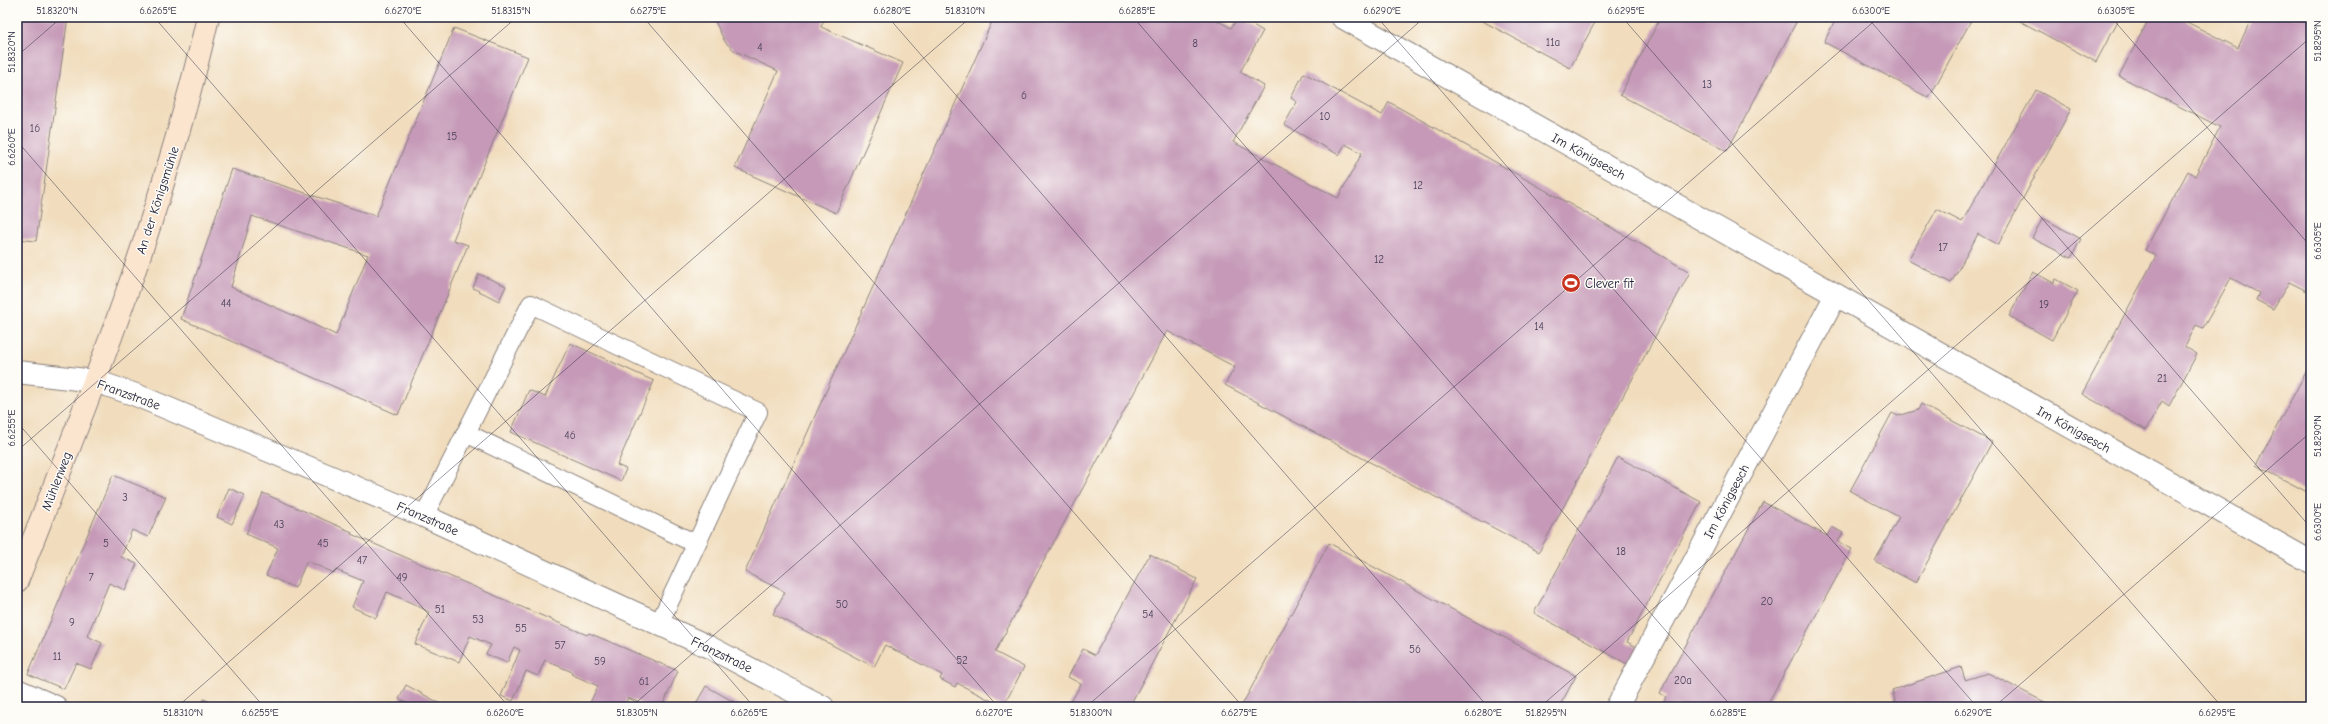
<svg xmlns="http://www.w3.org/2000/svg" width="2328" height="724" viewBox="0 0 2328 724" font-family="'Comic Neue',sans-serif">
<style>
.building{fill:#c599b7;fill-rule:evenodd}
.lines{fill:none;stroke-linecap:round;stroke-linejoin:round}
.service-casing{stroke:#8a807c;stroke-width:20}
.minor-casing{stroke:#8a807c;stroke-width:24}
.tertiary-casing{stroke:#8a807c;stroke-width:24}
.secondary-casing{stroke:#8a807c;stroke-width:24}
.service{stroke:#fff;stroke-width:18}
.minor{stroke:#fff;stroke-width:22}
.tertiary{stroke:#fff;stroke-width:22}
.secondary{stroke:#fbe5cf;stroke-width:22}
.ticks{fill:none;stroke:#22223b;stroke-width:1;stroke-opacity:0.45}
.labels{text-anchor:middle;stroke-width:3;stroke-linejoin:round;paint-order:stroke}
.number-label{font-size:11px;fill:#4b405a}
.street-label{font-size:13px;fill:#22223b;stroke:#fdfcf7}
.poi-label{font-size:13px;fill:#22223b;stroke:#fdfcf7;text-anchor:start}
.neatline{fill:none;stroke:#22223b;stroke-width:1.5}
.ticks-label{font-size:10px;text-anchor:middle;fill:#22223b}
</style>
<rect width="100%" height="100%" fill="#fdfcf7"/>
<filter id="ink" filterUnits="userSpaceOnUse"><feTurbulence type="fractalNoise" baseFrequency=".025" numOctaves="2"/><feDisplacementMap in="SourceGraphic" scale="8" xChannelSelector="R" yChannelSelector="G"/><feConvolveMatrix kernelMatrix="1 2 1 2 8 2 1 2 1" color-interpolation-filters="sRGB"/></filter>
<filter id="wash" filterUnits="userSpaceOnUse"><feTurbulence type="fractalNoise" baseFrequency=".012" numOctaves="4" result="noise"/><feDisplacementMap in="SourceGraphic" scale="16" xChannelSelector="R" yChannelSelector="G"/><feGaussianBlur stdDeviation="0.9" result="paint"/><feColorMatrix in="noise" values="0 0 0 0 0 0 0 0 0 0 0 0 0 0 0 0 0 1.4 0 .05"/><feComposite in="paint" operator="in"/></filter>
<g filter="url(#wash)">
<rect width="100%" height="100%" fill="#f1ddbd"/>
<g id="blocks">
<g class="building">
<polygon points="17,17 68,17 36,241 17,239"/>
<polygon points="713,17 825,17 821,27 903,63 836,213 735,168 778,71 735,51 725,42"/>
<polygon points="994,17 1211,17 1231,28 1239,17 1263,31 1240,72 1264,86 1233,142 1338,198 1362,153 1345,144 1339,155 1284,125 1297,102 1291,98 1304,73 1382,115 1389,102 1690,272 1539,552 1225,385 1235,367 1167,331 995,652 1024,667 1003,707 957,683 955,687 940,679 942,675 885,645 874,667 773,614 785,592 745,572"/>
<polygon points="1475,17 1598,17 1570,68"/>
<polygon points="1661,17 1799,17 1727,151 1620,95"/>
<polygon points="1837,17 1973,17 1929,98 1824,42"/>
<polygon points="2020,17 2120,17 2096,62 2018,20"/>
<polygon points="2150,17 2177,17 2238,48 2252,17 2311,17 2311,293 2289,282 2273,309 2256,300 2259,293 2231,278 2203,328 2196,325 2185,347 2197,354 2169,406 2162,401 2146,430 2082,394 2156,256 2145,250 2188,171 2195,176 2220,127 2119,76"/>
<path d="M454,28L528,57L453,240L468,245L398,415L181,319L232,169L376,216ZM252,216L368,255L336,335L231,287Z"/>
<polygon points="2036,90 2071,109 1998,245 1978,234 1951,283 1908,260 1937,209 1962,222"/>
<polygon points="2043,218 2081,239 2071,258 2032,238"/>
<polygon points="2033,272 2054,283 2056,279 2078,291 2052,340 2009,316"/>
<polygon points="479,274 506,286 499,301 473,288"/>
<polygon points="570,343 654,381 617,465 626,469 621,481 511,432 529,390 545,397"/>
<polygon points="2311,363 2311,494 2256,465"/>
<polygon points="1921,404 1992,442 1916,583 1875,561 1899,517 1850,491 1892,413 1898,416 1918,410"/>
<polygon points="1618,457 1701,502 1627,642 1639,648 1629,665 1534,613"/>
<polygon points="113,475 166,497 148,537 132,530 121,557 137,564 125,590 109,583 87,636 102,643 91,669 76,663 64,689 28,674"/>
<polygon points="229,488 245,495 232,524 217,517"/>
<polygon points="263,493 352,532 351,534 587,635 589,633 678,671 662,707 649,707 628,698 624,707 588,707 598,686 571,674 572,672 545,660 538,676 526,671 513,701 501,696 520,650 514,647 507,663 486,654 491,645 470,636 459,662 415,644 429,612 414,604 387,592 376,618 352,607 363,581 336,570 334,573 307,561 295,588 266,575 278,548 246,534"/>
<polygon points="1763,502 1827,536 1832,527 1843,533 1838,542 1852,549 1768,703 1776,707 1661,707 1666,697 1660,693"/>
<polygon points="1329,543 1576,676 1559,707 1241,707"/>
<polygon points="1150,554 1197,579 1129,707 1068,707 1081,684 1068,677 1083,649 1095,655"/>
<polygon points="1961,667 1965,680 1988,673 2054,707 1897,707 1892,690"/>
<polygon points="406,685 441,704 439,707 414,707 399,699"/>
<polygon points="706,686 743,707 694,707"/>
<polygon points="204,699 219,707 200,707"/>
</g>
</g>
</g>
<g filter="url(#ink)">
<use href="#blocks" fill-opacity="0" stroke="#8a807c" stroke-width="1"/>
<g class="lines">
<g class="service-casing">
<g id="service">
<polyline points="466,433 696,544"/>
<polyline points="424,516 531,304 758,412 659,624"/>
</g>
</g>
<g class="minor-casing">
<g id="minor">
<polyline points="1342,17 2311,562"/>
<polyline points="17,372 95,381"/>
<polyline points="17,690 56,707"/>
<polyline points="1617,707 1836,295"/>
</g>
</g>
<g class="tertiary-casing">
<polyline id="tertiary" points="95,381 136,395 424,516 709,647 823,707"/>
</g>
<g class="secondary-casing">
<path id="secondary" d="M17,581C90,396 164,211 208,17"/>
</g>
<use href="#service" class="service"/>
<use href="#minor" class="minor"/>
<use href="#tertiary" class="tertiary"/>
<use href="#secondary" class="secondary"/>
</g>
</g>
<path class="ticks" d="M154,17L754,707M399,17L998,707M643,17L1243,707M888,17L1488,707M1133,17L1732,707M1377,17L1977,707M1622,17L2222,707M1867,17L2311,528M2111,17L2311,247M17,56L62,17M17,141L509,707M17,422L264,707M17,451L517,17M17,704L20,707M177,707L971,17M631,707L1425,17M1086,707L1879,17M1540,707L2311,37M1994,707L2311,432"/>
<defs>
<g id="stadium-disc" transform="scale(1)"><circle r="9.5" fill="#c8321e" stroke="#fdfcf7"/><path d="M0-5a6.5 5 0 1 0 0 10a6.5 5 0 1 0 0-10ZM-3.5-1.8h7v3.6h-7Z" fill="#fff"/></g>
</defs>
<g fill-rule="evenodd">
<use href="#stadium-disc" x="1571" y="283"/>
</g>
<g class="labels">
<g class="number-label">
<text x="1553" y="46">11a</text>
<text x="1195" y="47">8</text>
<text x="760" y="51">4</text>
<text x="1707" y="88">13</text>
<text x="1024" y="99">6</text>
<text x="1325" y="120">10</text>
<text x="35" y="132">16</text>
<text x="452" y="140">15</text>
<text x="1418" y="189">12</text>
<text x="1943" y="251">17</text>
<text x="1379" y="263">12</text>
<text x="226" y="307">44</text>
<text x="2044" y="308">19</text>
<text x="1539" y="330">14</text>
<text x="2162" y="382">21</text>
<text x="570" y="439">46</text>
<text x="125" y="501">3</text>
<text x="279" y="528">43</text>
<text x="106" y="547">5</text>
<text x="323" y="547">45</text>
<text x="1621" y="555">18</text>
<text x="362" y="564">47</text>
<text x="91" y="581">7</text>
<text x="402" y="581">49</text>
<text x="1767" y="605">20</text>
<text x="842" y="608">50</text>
<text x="440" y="613">51</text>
<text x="1148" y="618">54</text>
<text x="478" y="623">53</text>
<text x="72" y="626">9</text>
<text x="521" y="632">55</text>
<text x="560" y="649">57</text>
<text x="1415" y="653">56</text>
<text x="57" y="660">11</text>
<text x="962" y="664">52</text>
<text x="600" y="665">59</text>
<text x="1683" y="684">20a</text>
<text x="644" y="685">61</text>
</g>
<g class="street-label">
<text transform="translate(1589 156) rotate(29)" y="5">Im Königsesch</text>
<text transform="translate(157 200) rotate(-72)" y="5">An der Königsmühle</text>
<text transform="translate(129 394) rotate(20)" y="5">Franzstraße</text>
<text transform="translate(2074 429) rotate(29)" y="5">Im Königsesch</text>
<text transform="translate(56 481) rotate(-69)" y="5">Mühlenweg</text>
<text transform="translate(1726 501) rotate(-62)" y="5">Im Königsesch</text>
<text transform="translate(428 518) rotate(24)" y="5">Franzstraße</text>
<text transform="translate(722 654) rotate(26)" y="5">Franzstraße</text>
</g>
<g class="poi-label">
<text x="1585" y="288">Clever fit</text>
</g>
</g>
<rect width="2328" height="724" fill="none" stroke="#fdfcf7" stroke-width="44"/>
<rect x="22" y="22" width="2284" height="680" class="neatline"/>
<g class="ticks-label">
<text x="57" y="14">51.8320°N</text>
<text x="158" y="14">6.6265°E</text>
<text x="403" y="14">6.6270°E</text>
<text x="511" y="14">51.8315°N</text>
<text x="648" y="14">6.6275°E</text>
<text x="892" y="14">6.6280°E</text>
<text x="965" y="14">51.8310°N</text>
<text x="1137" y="14">6.6285°E</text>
<text x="1382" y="14">6.6290°E</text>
<text x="1626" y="14">6.6295°E</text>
<text x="1871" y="14">6.6300°E</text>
<text x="2116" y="14">6.6305°E</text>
<text transform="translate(2317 41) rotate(-90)" y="4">51.8295°N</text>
<text transform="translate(11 52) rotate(-90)" y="4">51.8320°N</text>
<text transform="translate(11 147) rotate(-90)" y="4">6.6260°E</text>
<text transform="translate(2317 241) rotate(-90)" y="4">6.6305°E</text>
<text transform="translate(11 428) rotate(-90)" y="4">6.6255°E</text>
<text transform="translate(2317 436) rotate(-90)" y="4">51.8290°N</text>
<text transform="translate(2317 522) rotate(-90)" y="4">6.6300°E</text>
<text x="183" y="716">51.8310°N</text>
<text x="260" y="716">6.6255°E</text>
<text x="505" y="716">6.6260°E</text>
<text x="637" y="716">51.8305°N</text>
<text x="749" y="716">6.6265°E</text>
<text x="994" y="716">6.6270°E</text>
<text x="1091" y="716">51.8300°N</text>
<text x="1239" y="716">6.6275°E</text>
<text x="1483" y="716">6.6280°E</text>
<text x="1546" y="716">51.8295°N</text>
<text x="1728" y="716">6.6285°E</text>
<text x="1973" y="716">6.6290°E</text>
<text x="2217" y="716">6.6295°E</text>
</g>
</svg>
